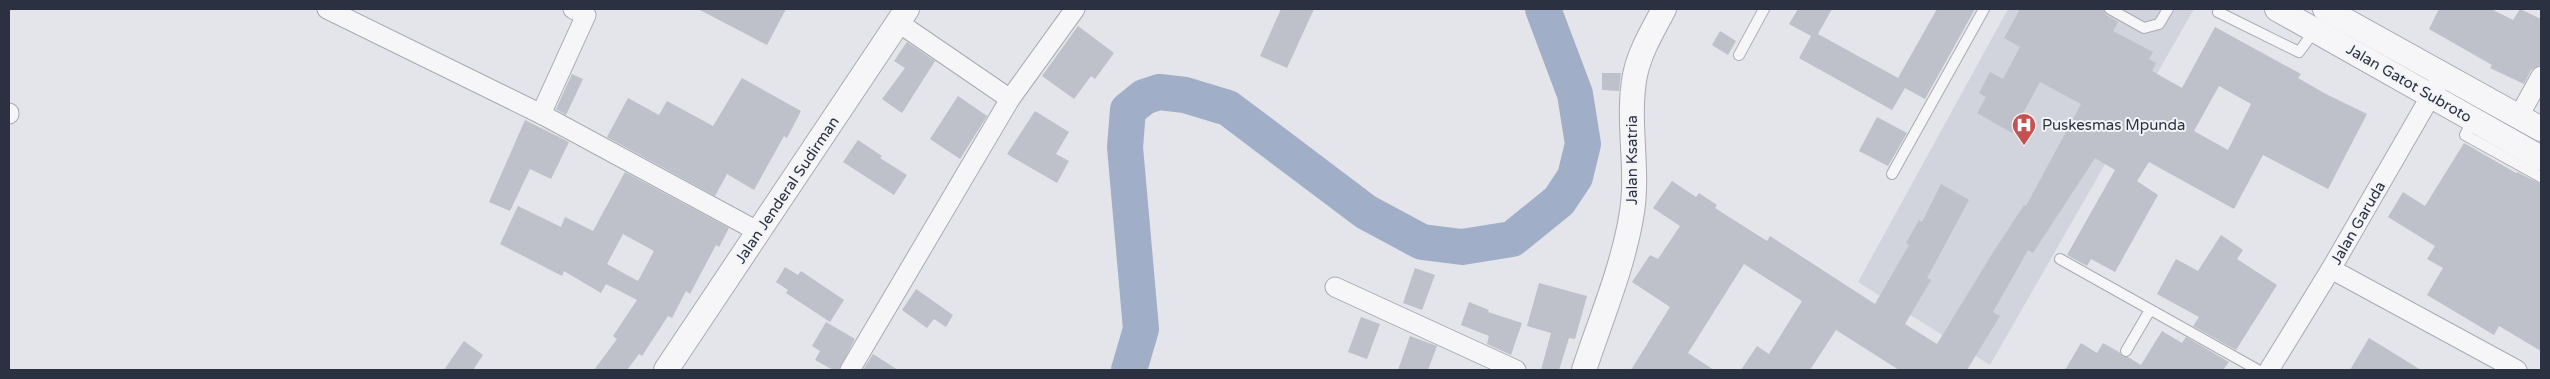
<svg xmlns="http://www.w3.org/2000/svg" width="2550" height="379" viewBox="0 0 2550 379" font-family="'Varela Round',sans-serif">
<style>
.built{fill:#d1d4dc}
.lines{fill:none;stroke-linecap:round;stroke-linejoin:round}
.river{stroke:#a1aec8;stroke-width:36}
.building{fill:#bec0ca;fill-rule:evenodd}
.service-casing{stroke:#a8abb4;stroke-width:12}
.minor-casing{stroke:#a8abb4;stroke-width:21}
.tertiary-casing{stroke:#a8abb4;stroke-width:26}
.service{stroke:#f6f6f9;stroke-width:10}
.minor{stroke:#f6f6f9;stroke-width:19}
.tertiary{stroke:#f6f6f9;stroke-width:24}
.labels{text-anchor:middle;stroke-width:4;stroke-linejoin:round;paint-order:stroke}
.street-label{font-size:15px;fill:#2c3141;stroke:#f3f4f8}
.poi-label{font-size:15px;fill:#2c3141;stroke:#f3f4f8;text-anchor:start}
</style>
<rect width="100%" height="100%" fill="#e3e5ea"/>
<polygon class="built" points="2008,9 2194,9 1990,365 1858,282"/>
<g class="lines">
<polyline class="river" points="1129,370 1141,329 1125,147 1128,110 1144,97 1159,92 1185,95 1228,108 1366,212 1422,242 1462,247 1512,239 1559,201 1575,177 1583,144 1575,94 1543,9"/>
</g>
<g class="building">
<polygon points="698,9 786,9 767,45"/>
<polygon points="1281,9 1314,9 1287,68 1260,56"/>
<polygon points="1798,9 1832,9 1818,34 1898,78 1937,9 1975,9 1925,99 1905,88 1892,110 1799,58 1811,36 1789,24"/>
<path d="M2020,9H2103L2106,15L2118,22L2113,31L2153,52L2149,59L2156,63L2152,71L2182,88L2215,27L2301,74L2298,78L2326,94L2367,114L2328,189L2263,155L2234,209L2149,162L2137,181L2158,195L2115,272L2091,259L2087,266L2067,255L2115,170L2095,158L2033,253L2028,250L1993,312L2000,316L1967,370H1899L1836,330L1810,370H1741L1757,346L1769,354L1802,301L1744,264L1688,353L1714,370H1631L1670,307L1632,282L1650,255L1658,259L1680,226L1653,208L1672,181L1696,197L1699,193L1717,205L1715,208L1767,241L1770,236L1875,304L1909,245L1906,243L1919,220L1922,222L1941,184L1969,200L1927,278L1931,280L1905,324L1937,344L1992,254L2024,205L2026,206L2081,104L2040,82L2012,133L1977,113L1986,97L1979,93L1990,72L2003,79L2020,47L2004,38ZM2219,86L2251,104L2228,150L2194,131Z"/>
<polygon points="2439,9 2491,9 2513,20 2520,9 2541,19 2540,65 2531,70 2524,84 2490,68 2492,65 2429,29"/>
<polygon points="1078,26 1114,53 1095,79 1091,76 1074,99 1042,76"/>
<polygon points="1720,31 1736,41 1728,55 1712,45"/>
<polygon points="907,42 935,61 902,113 882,99 905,68 894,61"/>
<polygon points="1602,73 1621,73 1619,91 1602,90"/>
<polygon points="572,74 583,79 566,115 556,109"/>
<polygon points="742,78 801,111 787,138 784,136 754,190 727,174 715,196 607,137 628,98 659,115 667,101 713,126"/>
<polygon points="958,96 987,116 960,159 930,139"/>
<polygon points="1035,111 1069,132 1056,154 1069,161 1057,183 1007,154"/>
<polygon points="1877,117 1907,133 1888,166 1859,151"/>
<polygon points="525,120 569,142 551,179 530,169 510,211 489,202"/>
<polygon points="858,140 882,156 880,158 907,175 894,195 843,162"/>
<polygon points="2464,143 2516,173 2517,172 2541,184 2541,351 2499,326 2494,335 2427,295 2443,268 2427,259 2435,246 2388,217 2403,192 2425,206"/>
<path d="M625,172L729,228L719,247L716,245L690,294L686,291L672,318L668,316L642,356L639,354L627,370H594L617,339L613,336L637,300L606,284L601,293L564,271L562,276L500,244L518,206L561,227L565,217L593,231ZM623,234L654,251L638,281L607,264Z"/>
<polygon points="2221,235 2243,250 2237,259 2277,285 2236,350 2193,326 2199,317 2157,294 2176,259 2198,271"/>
<polygon points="785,267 798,275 801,271 844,300 830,322 786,293 788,290 776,282"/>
<polygon points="1415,268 1435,275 1422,310 1403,303"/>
<polygon points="1539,283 1587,296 1575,339 1569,338 1559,370 1541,370 1551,333 1527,326"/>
<polygon points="916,289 953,315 946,327 934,319 927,328 902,310"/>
<polygon points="1469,302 1489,310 1488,312 1522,323 1511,355 1487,344 1489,336 1461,325"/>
<polygon points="1361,317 1380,324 1367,359 1348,352"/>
<polygon points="826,322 855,339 839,370 833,370 815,360 820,351 812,346"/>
<polygon points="2162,331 2182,343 2186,337 2229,362 2223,370 2065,370 2081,343 2097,353 2103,343 2119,352 2123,357 2128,357 2141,365"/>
<polygon points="1410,336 1437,346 1428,370 1398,370"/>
<polygon points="2369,338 2421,370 2350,370"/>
<polygon points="464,341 483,355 473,370 444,370"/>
<polygon points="873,354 898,370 863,370"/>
</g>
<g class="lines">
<g class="service-casing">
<g id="service">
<polyline points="2110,9 2144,28 2159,24 2168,9"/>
<polyline points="2219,9 2218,12 2299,52 2315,30"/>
<polyline points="1739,55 1764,9"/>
<polyline points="2473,119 2465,135 2541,177"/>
<polyline points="1892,174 1984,9"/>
<polyline points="2060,259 2258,370"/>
<polyline points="2126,351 2150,310"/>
</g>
</g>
<g class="minor-casing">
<g id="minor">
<polyline points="327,9 541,114 759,232"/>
<polyline points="1010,99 1075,9"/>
<polyline points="9,113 9,114"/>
<polyline points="541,114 586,15 573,9"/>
<polyline points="2519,116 2541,76"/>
<polyline points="2331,269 2517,370"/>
<polyline points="1335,287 1516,370"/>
<polyline points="850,370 1010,99 899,23"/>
<polyline points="2269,370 2331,269 2437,85"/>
</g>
</g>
<g class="tertiary-casing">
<g id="tertiary">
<polyline points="2277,9 2541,158"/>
<polyline points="2325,9 2541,129"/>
<polyline points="666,370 907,9"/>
<path d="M1584,370C1600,321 1622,270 1631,218C1640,171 1626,122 1635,75C1640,51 1653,30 1664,9"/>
</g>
</g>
<use href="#service" class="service"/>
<use href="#minor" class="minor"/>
<use href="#tertiary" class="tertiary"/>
</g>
<defs>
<g id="hospital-pin" transform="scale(1.25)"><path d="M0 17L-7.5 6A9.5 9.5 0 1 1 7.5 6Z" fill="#c65152" stroke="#f3f4f8"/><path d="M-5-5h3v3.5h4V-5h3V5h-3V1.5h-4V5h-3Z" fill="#fff"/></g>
</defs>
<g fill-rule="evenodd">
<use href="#hospital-pin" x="2024" y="125"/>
</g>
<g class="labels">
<g class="street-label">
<text transform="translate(2409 83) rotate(30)" y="5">Jalan Gatot Subroto</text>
<text transform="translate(1632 160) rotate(-90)" y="5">Jalan Ksatria</text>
<text transform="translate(787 190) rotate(-56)" y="5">Jalan Jenderal Sudirman</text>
<text transform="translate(2358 223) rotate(-60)" y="5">Jalan Garuda</text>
</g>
<g class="poi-label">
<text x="2042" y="130">Puskesmas Mpunda</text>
</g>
</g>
<rect width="2550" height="379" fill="none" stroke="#2c3141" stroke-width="20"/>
</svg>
